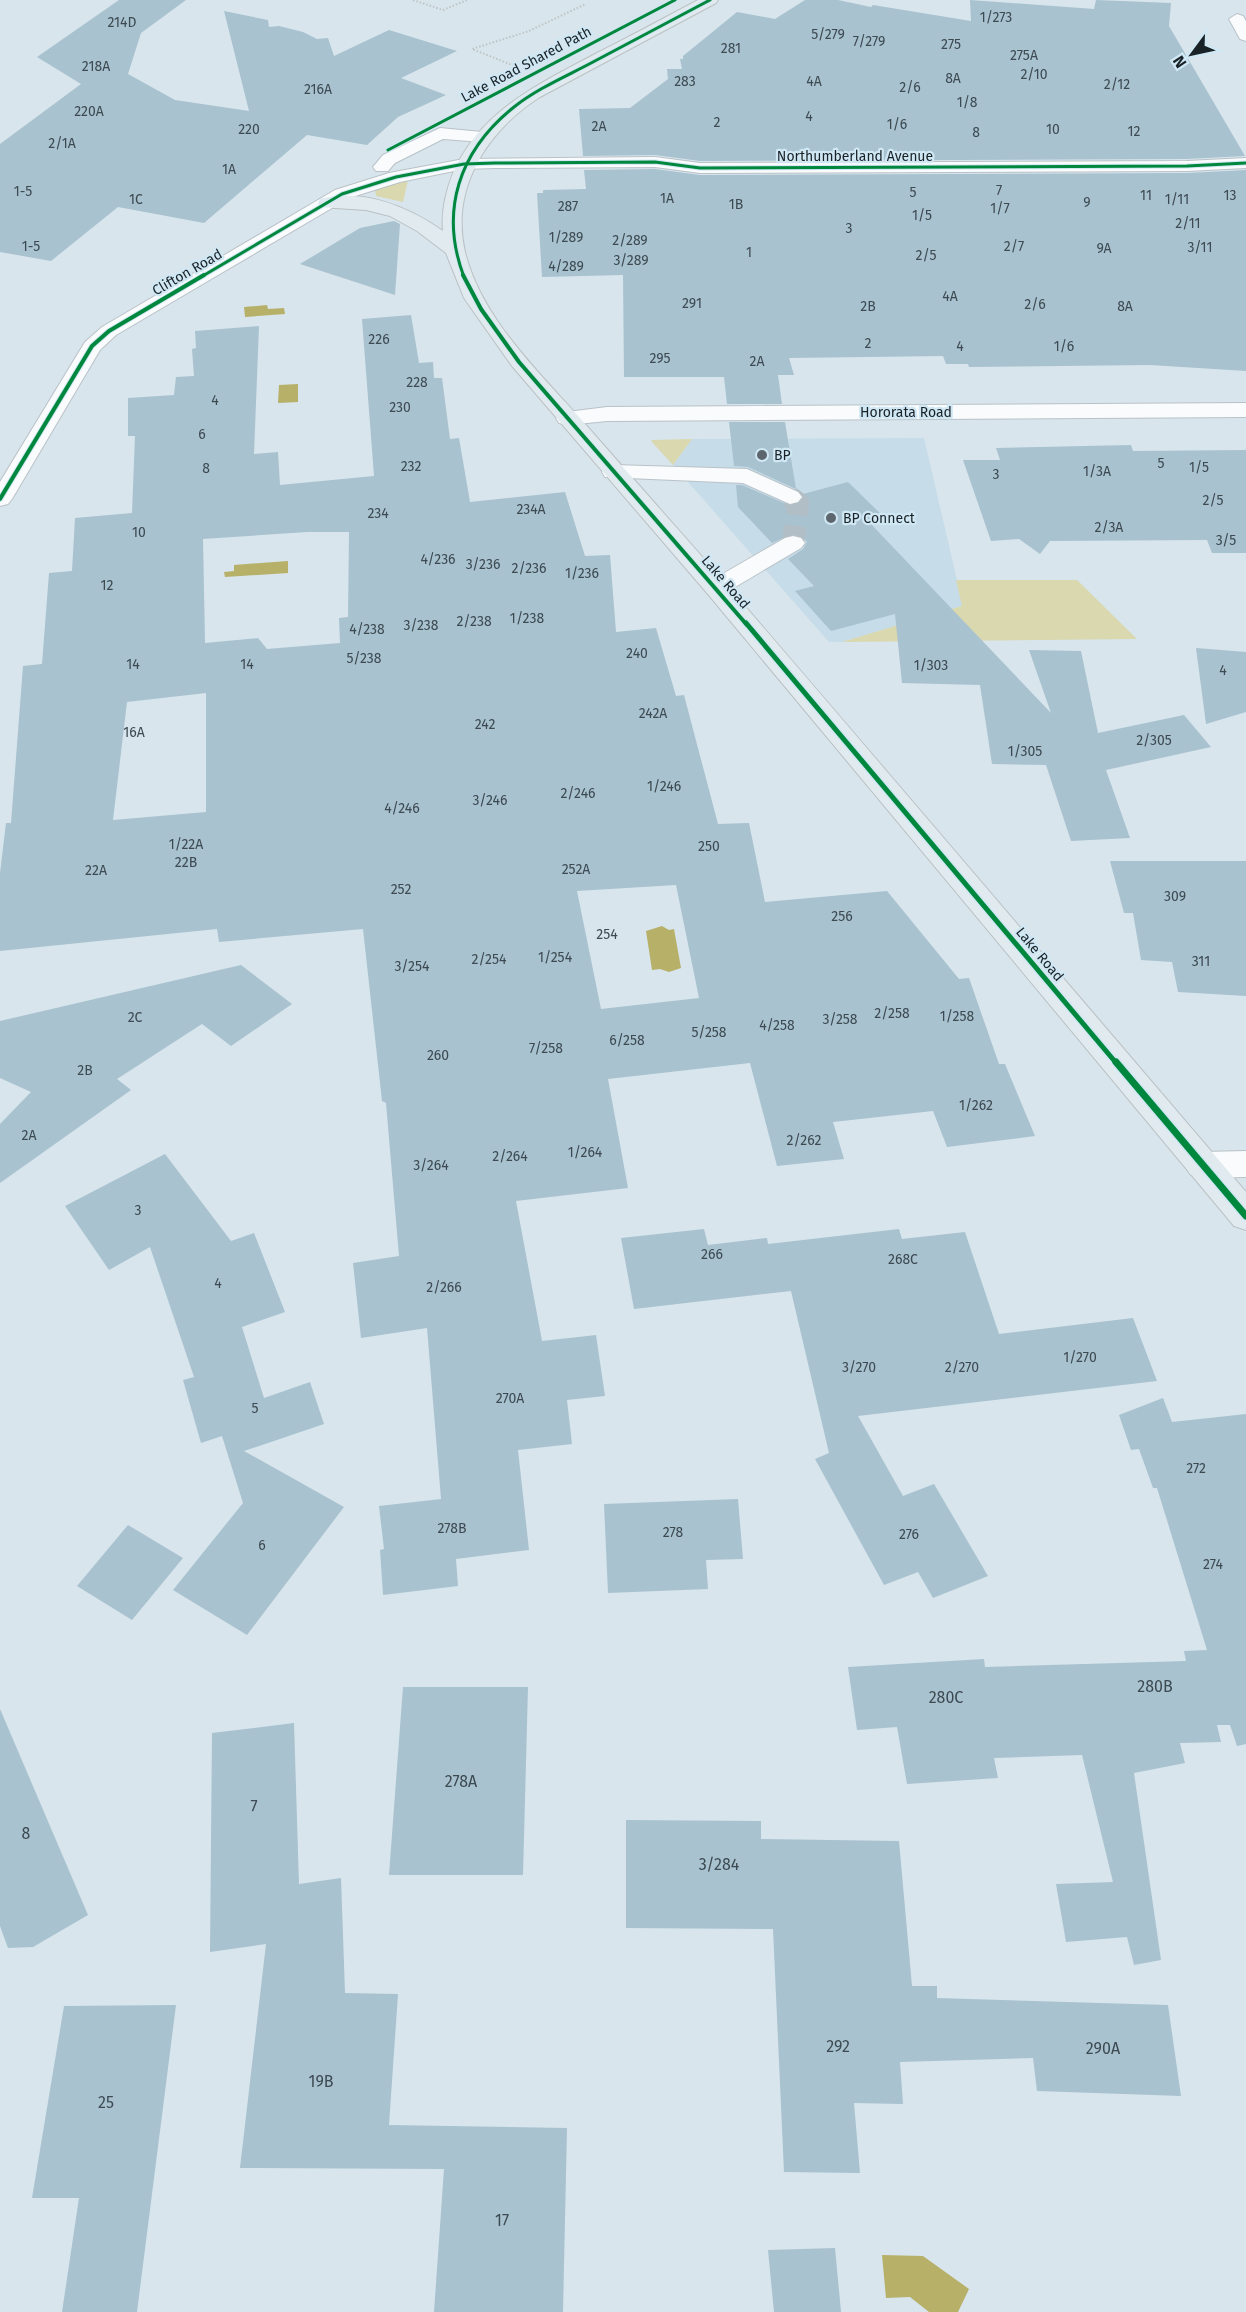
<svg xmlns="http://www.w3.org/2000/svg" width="1246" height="2312" viewBox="0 0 1246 2312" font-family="'Fira Sans',sans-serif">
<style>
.built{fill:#c6dce9}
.green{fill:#d9d8ae}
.water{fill:#b7b069}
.building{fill:#a8c2d0;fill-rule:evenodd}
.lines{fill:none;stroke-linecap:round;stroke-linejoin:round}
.minor-tunnel{stroke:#b2bec5;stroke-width:22;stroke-dasharray:22 11;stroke-linecap:butt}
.minor-casing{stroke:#b9c2c8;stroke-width:2}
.major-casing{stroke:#bac1c4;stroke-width:2}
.path{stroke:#bfc4c6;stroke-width:2;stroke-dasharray:1.5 2;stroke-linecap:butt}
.minor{fill:#f9fbfc;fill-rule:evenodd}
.major{fill:#e0eaef;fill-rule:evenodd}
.cycleway-far3-casing{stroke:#d0e7f4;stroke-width:5}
.cycleway-far2-casing{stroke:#d0e7f4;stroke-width:6}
.cycleway-far1-casing{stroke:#d0e7f4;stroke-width:8}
.cycleway-casing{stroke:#d0e7f4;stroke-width:10}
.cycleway-far3{stroke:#00873e;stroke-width:3}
.cycleway-far2{stroke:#00873e;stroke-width:4}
.cycleway-far1{stroke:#00873e;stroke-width:5}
.cycleway{stroke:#00873e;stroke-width:7}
.poi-dot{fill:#5c666c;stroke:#d0e7f4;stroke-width:2}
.labels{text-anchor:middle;stroke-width:4.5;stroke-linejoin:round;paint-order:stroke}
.number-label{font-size:14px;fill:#3d4a51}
.far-street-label{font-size:14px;fill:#192227;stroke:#d0e7f4}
.far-poi-label{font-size:14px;fill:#192227;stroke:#d0e7f4;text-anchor:start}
.near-number-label{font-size:16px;fill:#3d4a51}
</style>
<rect width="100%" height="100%" fill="#d8e5ec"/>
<polygon class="built" points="924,438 963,606 842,642 829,642 673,465 692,439"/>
<g class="green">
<polygon points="408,180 403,202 376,196 375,190 378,187"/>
<polygon points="692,439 673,465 651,441 653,440"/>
<polygon points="956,580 1077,580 1137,639 842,642 962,606"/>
</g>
<g class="water">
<polygon points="267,305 268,309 284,308 285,314 245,317 244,307"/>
<polygon points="298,384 298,402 278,403 279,385"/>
<polygon points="288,561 288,573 225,577 224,572 234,571 234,565"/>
<polygon points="662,926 669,930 674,929 681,968 669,972 660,969 652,970 646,931"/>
<polygon points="882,2255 923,2256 969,2289 958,2312 929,2312 910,2297 886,2298"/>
</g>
<g class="building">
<polygon points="119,0 186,0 141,33 128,74 175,100 249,111 224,11 268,20 269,27 279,26 303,32 317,39 328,38 334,56 389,30 457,51 401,78 446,95 398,117 367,145 307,135 204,223 118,207 51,261 0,252 0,144 81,84 37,57"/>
<polygon points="805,0 838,0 871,7 873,5 971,21 970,0 1094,9 1096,0 1171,3 1169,26 1245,156 1187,159 700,161 655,155 583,156 579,109 630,108 668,79 667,69 682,69 680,59 683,59 683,56 737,12 775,19"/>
<polygon points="655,169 700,175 1187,173 1246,170 1246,371 1150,365 969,367 968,364 946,364 943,356 789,358 794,375 778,375 782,404 727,404 724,377 624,377 623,275 542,277 537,193 543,193 543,190 586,189 584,170"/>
<polygon points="394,221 400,224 395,295 300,264 360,228"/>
<path d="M411,315L419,363L433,362L434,378H442L450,439L459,438L470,502L565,492L585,556L610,555L616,632L656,628L676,696L684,695L718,824L749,823L765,902L887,891L959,979L969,978L999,1064H1005L1035,1136L947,1147L933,1111L833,1122L844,1159L777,1166L750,1063L608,1079L628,1188L516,1201L542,1341L596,1335L605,1396L567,1400L572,1444L518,1450L529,1550L456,1559L458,1586L383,1595L380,1550L384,1549L379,1506L441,1499L427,1328L361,1338L353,1263L399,1256L386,1103L382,1101L363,929L219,942L217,929L0,951V873L6,823H11L23,666L42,664L49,573L72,571L75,518L132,513L135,436H128V398L174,395L176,377L194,376L192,349L196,348L195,331L259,326L254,454L278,452L280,485L374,476L362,319ZM307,532H349L348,617L339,618L340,643L267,649L258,638L205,643L203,539ZM206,693V812L113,820L127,702ZM676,885L699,998L601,1009L577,891Z"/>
<polygon points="729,422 785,422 796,489 748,467 734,466"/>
<polygon points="1131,445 1133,451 1246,450 1246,553 1212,553 1207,540 1050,541 1040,554 1019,539 991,541 963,460 1000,460 996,448"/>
<polygon points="848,482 885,518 869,522 1051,713 1029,650 1081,651 1098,733 1184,715 1211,747 1106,770 1130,838 1071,841 1046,765 992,764 980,685 902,683 895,614 831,631 795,591 814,586 788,559 803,549 807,542 802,536 792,534 772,543 738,507 736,485 742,485 791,506 800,503 804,497 803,494"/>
<polygon points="1196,648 1246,652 1246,712 1206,724"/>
<polygon points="1110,861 1246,861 1246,996 1178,992 1172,962 1141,960 1133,913 1124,913"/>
<polygon points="241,965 292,1004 231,1046 202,1024 117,1079 131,1090 0,1183 0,1124 31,1092 0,1078 0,1021"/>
<polygon points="165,1154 231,1241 254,1233 285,1312 242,1327 264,1398 310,1382 324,1424 244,1451 344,1507 247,1635 173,1590 243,1503 222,1436 201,1443 183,1380 194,1377 150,1247 109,1270 65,1206"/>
<polygon points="704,1229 708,1245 767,1238 768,1244 899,1229 902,1239 965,1232 999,1334 1133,1318 1157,1381 858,1416 903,1496 934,1484 988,1576 933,1598 918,1572 884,1585 815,1459 829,1453 791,1291 634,1309 621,1238"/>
<polygon points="1163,1398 1172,1422 1246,1414 1246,1744 1237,1746 1230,1725 1217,1725 1221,1742 1180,1743 1185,1763 1134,1773 1161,1960 1134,1965 1127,1937 1066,1942 1056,1884 1113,1882 1082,1755 994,1758 998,1778 907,1784 897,1727 857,1730 848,1667 984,1659 985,1667 1186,1661 1184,1651 1207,1650 1157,1488 1153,1488 1139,1449 1131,1450 1119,1415"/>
<polygon points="738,1499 743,1559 706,1560 708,1589 608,1593 604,1504"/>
<polygon points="128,1525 183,1558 132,1620 77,1586"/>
<polygon points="403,1687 528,1687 523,1875 389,1875"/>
<polygon points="0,1709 88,1915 33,1947 8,1948 0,1926"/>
<polygon points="294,1723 299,1884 341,1878 345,1993 398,1994 389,2125 567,2128 563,2312 434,2312 444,2169 240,2168 266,1944 210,1952 212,1733"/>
<polygon points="626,1820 761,1821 761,1839 899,1841 912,1986 937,1986 937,1998 1168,2005 1181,2096 1037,2091 1033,2058 900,2062 903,2104 854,2103 860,2173 784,2172 773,1929 626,1928"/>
<polygon points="176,2005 137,2312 62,2312 79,2198 32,2198 64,2006"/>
<polygon points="835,2248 841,2312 774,2312 768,2250"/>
</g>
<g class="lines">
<polyline class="minor-tunnel" points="790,497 798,503 793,543"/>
<g class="minor-casing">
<g id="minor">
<polygon points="1237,14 1243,16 1246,21 1246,41 1240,39 1229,19"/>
<polygon points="440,128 482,132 488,133 491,137 488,141 482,142 443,139 395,163 388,171 376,171 373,167 383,155"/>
<polygon points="655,157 700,163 1187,161 1246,158 1246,168 1187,171 700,173 655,167 495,168 464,169 400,182 349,198 116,335 100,350 12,499 8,504 0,506 0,482 85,342 102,327 335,190 389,173 464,159"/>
<polygon points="1246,403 1246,417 607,421 567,425 559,423 556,418 559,413 607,407"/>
<polygon points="613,465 747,469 798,492 802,497 798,502 790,504 743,483 605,477 602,472 605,467"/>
<polygon points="793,536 801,538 805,543 801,548 725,593 716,595 707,593 704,588 707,583 785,538"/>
<polygon points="1246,1151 1246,1177 1202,1178 1190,1174 1185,1165 1190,1156 1202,1152"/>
</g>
</g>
<g class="major-casing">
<path id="major" d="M698,0H718L716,3L540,97C487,131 450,188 465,252C482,320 541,374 586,425C632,478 680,531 726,584C900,786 1073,990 1246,1192V1230L1234,1226L707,593L512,366L464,298L446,253L417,231L390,216L366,210L320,207L318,203L320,199C363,188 409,207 443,231C441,212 446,191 453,173C481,110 539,84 597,53C631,36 664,18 698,0Z"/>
</g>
<g class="path">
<polyline points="413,0 443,10 467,0"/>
<polyline points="517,67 472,49 529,31 586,4"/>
</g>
<use href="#minor" class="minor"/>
<use href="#major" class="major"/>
<g class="cycleway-far3-casing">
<g id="cycleway-far3">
<polyline points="388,150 675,0"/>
<polyline points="201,277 342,194 396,177 464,164 495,163 655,162 700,168 1187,166 1246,163"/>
<path d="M464,277C439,211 459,151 514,107C538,88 567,76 593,62C632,41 671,21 710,0"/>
</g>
</g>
<g class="cycleway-far2-casing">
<g id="cycleway-far2">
<polyline points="463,275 481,309 519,362 747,625"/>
<polyline points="0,499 92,346 109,331 204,275"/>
</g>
</g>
<g class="cycleway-far1-casing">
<polyline id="cycleway-far1" points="746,623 1117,1064"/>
</g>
<g class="cycleway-casing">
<polyline id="cycleway" points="1116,1062 1246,1216"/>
</g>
<use href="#cycleway-far3" class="cycleway-far3"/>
<use href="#cycleway-far2" class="cycleway-far2"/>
<use href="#cycleway-far1" class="cycleway-far1"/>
<use href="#cycleway" class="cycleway"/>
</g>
<g class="poi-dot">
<circle cx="762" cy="455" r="6"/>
<circle cx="831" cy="518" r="6"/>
</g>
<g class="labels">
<g class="number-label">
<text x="996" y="22">1/273</text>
<text x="122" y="27">214D</text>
<text x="828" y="39">5/279</text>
<text x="869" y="46">7/279</text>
<text x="951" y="49">275</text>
<text x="731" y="53">281</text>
<text x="1024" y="60">275A</text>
<text x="96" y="71">218A</text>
<text x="1034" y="79">2/10</text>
<text x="953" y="83">8A</text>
<text x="685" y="86">283</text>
<text x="814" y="86">4A</text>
<text x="1117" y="89">2/12</text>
<text x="910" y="92">2/6</text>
<text x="318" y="94">216A</text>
<text x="967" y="107">1/8</text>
<text x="89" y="116">220A</text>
<text x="809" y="121">4</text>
<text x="717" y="127">2</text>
<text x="897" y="129">1/6</text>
<text x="599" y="131">2A</text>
<text x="249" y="134">220</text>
<text x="1053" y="134">10</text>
<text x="1134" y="136">12</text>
<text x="976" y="137">8</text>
<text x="62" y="148">2/1A</text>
<text x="229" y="174">1A</text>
<text x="999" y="195">7</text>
<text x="23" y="196">1-5</text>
<text x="913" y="197">5</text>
<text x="1146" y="200">11</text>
<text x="1230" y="200">13</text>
<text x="667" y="203">1A</text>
<text x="136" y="204">1C</text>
<text x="1177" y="204">1/11</text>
<text x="1087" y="207">9</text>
<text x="736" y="209">1B</text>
<text x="568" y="211">287</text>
<text x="1000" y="213">1/7</text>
<text x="922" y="220">1/5</text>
<text x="1188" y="228">2/11</text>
<text x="849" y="233">3</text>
<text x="566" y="242">1/289</text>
<text x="630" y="245">2/289</text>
<text x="31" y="251">1-5</text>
<text x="1014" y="251">2/7</text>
<text x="1200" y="252">3/11</text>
<text x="1104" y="253">9A</text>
<text x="749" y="257">1</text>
<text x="926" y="260">2/5</text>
<text x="631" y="265">3/289</text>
<text x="566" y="271">4/289</text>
<text x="950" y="301">4A</text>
<text x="692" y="308">291</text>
<text x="1035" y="309">2/6</text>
<text x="868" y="311">2B</text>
<text x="1125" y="311">8A</text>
<text x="379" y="344">226</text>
<text x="868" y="348">2</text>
<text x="960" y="351">4</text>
<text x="1064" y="351">1/6</text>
<text x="660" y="363">295</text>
<text x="757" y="366">2A</text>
<text x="417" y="387">228</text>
<text x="215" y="405">4</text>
<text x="400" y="412">230</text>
<text x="202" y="439">6</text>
<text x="1161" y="468">5</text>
<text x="411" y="471">232</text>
<text x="1199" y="472">1/5</text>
<text x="206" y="473">8</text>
<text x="1097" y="476">1/3A</text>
<text x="996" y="479">3</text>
<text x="1213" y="505">2/5</text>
<text x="531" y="514">234A</text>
<text x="378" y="518">234</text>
<text x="1109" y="532">2/3A</text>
<text x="139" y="537">10</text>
<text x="1226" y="545">3/5</text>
<text x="438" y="564">4/236</text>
<text x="483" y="569">3/236</text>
<text x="529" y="573">2/236</text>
<text x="582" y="578">1/236</text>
<text x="107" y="590">12</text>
<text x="527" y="623">1/238</text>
<text x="474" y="626">2/238</text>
<text x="421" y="630">3/238</text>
<text x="367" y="634">4/238</text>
<text x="637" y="658">240</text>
<text x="364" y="663">5/238</text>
<text x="133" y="669">14</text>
<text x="247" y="669">14</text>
<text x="931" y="670">1/303</text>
<text x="1223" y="675">4</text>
<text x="653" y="718">242A</text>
<text x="485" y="729">242</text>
<text x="134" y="737">16A</text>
<text x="1154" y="745">2/305</text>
<text x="1025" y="756">1/305</text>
<text x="664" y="791">1/246</text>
<text x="578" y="798">2/246</text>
<text x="490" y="805">3/246</text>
<text x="402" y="813">4/246</text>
<text x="186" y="849">1/22A</text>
<text x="709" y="851">250</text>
<text x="186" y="867">22B</text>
<text x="576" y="874">252A</text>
<text x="96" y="875">22A</text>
<text x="401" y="894">252</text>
<text x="1175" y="901">309</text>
<text x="842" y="921">256</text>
<text x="607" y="939">254</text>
<text x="555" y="962">1/254</text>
<text x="489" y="964">2/254</text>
<text x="1201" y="966">311</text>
<text x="412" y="971">3/254</text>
<text x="892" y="1018">2/258</text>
<text x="957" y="1021">1/258</text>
<text x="135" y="1022">2C</text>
<text x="840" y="1024">3/258</text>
<text x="777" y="1030">4/258</text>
<text x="709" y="1037">5/258</text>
<text x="627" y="1045">6/258</text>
<text x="546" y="1053">7/258</text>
<text x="438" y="1060">260</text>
<text x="85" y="1075">2B</text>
<text x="976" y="1110">1/262</text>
<text x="29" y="1140">2A</text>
<text x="804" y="1145">2/262</text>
<text x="585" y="1157">1/264</text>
<text x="510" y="1161">2/264</text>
<text x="431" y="1170">3/264</text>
<text x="138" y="1215">3</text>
<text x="712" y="1259">266</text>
<text x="903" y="1264">268C</text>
<text x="218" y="1288">4</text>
<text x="444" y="1292">2/266</text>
<text x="1080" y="1362">1/270</text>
<text x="859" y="1372">3/270</text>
<text x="962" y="1372">2/270</text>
<text x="510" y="1403">270A</text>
<text x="255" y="1413">5</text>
<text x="1196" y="1473">272</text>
<text x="452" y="1533">278B</text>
<text x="673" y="1537">278</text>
<text x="909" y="1539">276</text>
<text x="262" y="1550">6</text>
<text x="1213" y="1569">274</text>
</g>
<g class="far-street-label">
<text transform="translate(526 64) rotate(-28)" y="5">Lake Road Shared Path</text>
<text x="855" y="161">Northumberland Avenue</text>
<text transform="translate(187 272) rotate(-30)" y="5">Clifton Road</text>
<text x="906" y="417">Hororata Road</text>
<text transform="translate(726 582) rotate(49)" y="5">Lake Road</text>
<text transform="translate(1040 954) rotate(50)" y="5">Lake Road</text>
</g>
<g class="far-poi-label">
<text x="774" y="460">BP</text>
<text x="843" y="523">BP Connect</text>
</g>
<g class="near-number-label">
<text x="1155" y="1692">280B</text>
<text x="946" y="1703">280C</text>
<text x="461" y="1787">278A</text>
<text x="254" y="1812">7</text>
<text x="26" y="1839">8</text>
<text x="719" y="1870">3/284</text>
<text x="838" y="2052">292</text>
<text x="1103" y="2054">290A</text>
<text x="321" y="2087">19B</text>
<text x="106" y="2108">25</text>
<text x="502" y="2226">17</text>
</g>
</g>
<g transform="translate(1192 54) rotate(237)" stroke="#d0e7f4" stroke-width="4.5" paint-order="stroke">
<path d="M0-4.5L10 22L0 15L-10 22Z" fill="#192227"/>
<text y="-9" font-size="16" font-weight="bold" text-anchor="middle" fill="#192227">N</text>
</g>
</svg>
